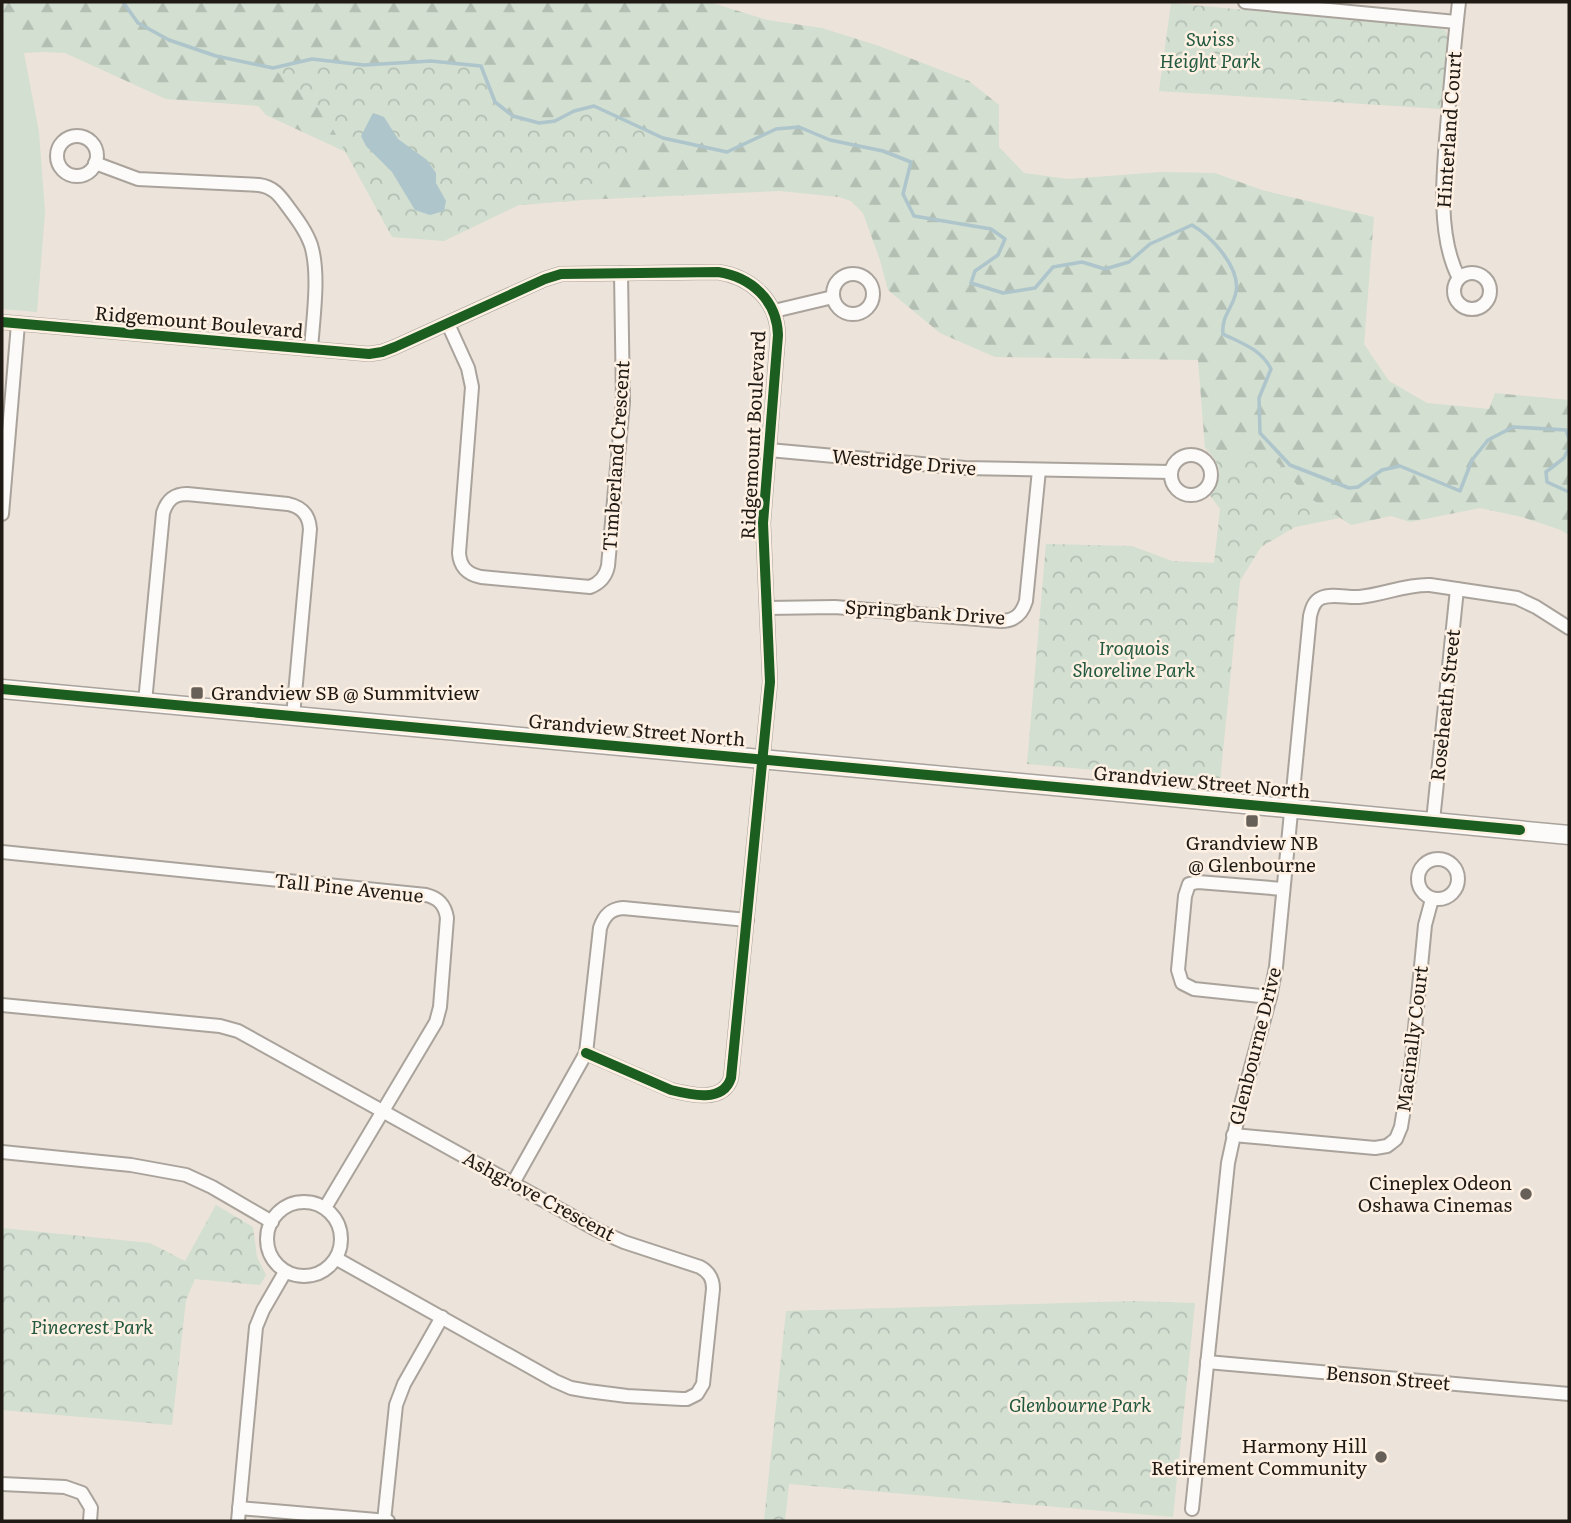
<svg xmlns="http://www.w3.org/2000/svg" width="1571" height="1523" viewBox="0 0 1571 1523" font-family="Literata,serif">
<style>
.grass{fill:#d2dfd1}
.forest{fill:url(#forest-firs)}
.park{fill:url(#park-crowns)}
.water{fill:#aec5cb}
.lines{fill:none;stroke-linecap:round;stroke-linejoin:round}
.stream{stroke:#aec5cb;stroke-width:3.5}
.street-casing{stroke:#a9a39c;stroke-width:16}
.secondary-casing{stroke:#a9a39c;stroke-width:21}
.street{stroke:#fcfbf9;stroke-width:12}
.secondary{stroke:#fcfbf9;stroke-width:18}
.cycleway-casing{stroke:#fef1e3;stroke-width:15}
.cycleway{stroke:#1b5e20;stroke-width:10}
.poi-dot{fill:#676059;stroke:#fef1e3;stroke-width:2.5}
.labels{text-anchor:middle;stroke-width:5;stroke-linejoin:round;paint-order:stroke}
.park-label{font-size:19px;font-style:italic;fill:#225940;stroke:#fef1e3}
.street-label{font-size:19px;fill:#201a14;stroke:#fef1e3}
.poi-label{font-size:19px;fill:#201a14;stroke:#fef1e3;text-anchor:end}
</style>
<defs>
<pattern id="forest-firs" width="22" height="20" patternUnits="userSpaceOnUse" patternTransform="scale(1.75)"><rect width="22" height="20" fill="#d2dfd1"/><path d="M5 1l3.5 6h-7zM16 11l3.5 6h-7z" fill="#b4bfb3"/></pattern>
<pattern id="park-crowns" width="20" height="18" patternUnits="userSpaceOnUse" patternTransform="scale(1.75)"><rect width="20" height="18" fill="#d2dfd1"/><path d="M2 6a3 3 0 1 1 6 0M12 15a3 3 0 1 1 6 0" fill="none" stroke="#b4bfb3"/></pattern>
</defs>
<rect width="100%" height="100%" fill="#ece3da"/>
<polygon class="grass" points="2,24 4,31 24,53 39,132 45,212 37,312 2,309"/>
<polygon class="forest" points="2,2 709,2 767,20 822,28 879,46 969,81 999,105 999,147 1024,173 1068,179 1161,172 1215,173 1262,190 1374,217 1364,344 1389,381 1427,403 1489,409 1495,393 1569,400 1569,535 1561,530 1522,517 1480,508 1410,522 1391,516 1351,525 1305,495 1281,466 1272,459 1205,448 1198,360 995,357 940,333 888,290 880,260 863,213 851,201 839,197 780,191 581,200 519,205 348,153 266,115 258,106 166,99 65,53 42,52 24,53 4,31 2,24"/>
<g class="park">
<polygon points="1171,3 1440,28 1445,30 1448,37 1441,109 1159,91"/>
<polygon points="312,59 364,65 431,61 481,66 495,102 513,116 539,123 555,121 574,111 594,106 663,138 581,200 519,205 444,241 392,237 323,111 273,68"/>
<path d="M1205,448L1272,459L1281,466L1305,495L1340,518L1295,527L1261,547L1240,581L1220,781L1027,764L1046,544L1132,546L1172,561L1214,563L1220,509L1209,494C1223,476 1222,464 1205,448Z"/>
<polygon points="216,1205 253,1227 257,1257 266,1275 260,1285 195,1279 186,1300 172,1425 2,1410 2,1228 150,1243 185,1261"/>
<polygon points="1135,1301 1195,1303 1173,1517 789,1484 785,1521 764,1521 786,1311"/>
</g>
<polygon class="water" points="373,113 384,117 398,139 427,160 436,173 436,183 446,201 444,211 430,215 415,210 392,172 366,146 361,136"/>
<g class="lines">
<g class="stream">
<path d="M123,2L138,23L169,40L216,56L273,68L312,59L364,65L431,61L481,66L495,102L513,116L539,123L555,121L574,111L594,106L663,138L727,152L776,129L799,127L830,140L883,151L911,162L903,194L914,216L991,229L1005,239L998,255L975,271L971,283L1003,293L1035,288L1053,267L1082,262L1105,269L1129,262L1150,244L1192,225C1211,236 1241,268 1236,292C1233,308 1221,316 1223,334C1241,343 1261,349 1271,369L1259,398L1260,433L1290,465L1349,488L1358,487L1382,470L1400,466L1460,491L1472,460L1488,440L1513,427L1566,430L1569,439"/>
<polyline points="1569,448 1564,458 1546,472 1547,482 1569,492"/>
</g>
<g class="street-casing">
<g id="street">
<polyline points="1245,2 1456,22"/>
<path d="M1459,2C1455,36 1452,70 1449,104C1445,156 1434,231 1459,278"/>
<circle cx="77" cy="156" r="20"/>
<path d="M95,163L138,179L259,185C274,187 280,196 288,207C297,219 306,231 311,245C320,274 313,319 311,349"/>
<circle cx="1472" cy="291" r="18"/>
<circle cx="853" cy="294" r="20"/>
<polyline points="774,311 833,297"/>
<path d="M2,322L369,354L382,352L395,347L545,279L561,274L718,272C751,277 777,300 778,335L763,523L770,682L731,1078C723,1103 691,1095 671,1090L586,1053"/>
<path d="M448,324L468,368L472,387L459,553C460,567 467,574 481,577L590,587C600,583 606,576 608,566L623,402L621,273"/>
<polyline points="769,450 965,468 1171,472"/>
<circle cx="1191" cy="475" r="20"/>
<polyline points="2,514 18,324"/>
<path d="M767,608L835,607L1001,621C1015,621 1022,614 1026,601L1039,470"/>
<path d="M145,702L163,513C167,500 174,494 187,494L288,504C302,507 309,515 310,529L293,716"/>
<polyline points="1433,821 1457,589"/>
<path d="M2,852L426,895C439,898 445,905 447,918L440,1007L436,1022L325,1208"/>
<circle cx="1438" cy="879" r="20"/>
<polyline points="1270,997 1194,989 1182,983 1178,970 1185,896 1189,884 1198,882 1283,889"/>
<path d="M2,1005L220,1026L238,1031L597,1230L624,1242L700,1267C709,1272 713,1278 713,1289L703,1384L697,1394L687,1399H682L627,1396L588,1391L571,1388L555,1381L337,1259"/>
<polyline points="1233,1135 1375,1148 1387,1146 1391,1143 1396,1139 1401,1127 1412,1059 1425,925 1432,899"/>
<polyline points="2,1152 131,1165 186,1175 212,1187 272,1222"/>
<path d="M513,1183L586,1053L600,928C604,916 610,909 623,908L747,920"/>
<circle cx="304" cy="1239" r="37"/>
<polyline points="1207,1362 1569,1394"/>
<polyline points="2,1484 65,1487 82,1493 91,1508 90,1521"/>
<polyline points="239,1508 388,1521"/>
<path d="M1192,1509L1228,1163L1239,1112L1270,997L1276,967L1310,616C1312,608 1314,601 1321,598C1332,593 1348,598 1359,597C1383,595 1406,584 1430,585L1517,598L1536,607L1569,628"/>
<polyline points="238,1521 256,1327 263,1310 285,1272"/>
<polyline points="384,1521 396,1405 404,1384 442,1317"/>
</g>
</g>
<g class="secondary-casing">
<polyline id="secondary" points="2,689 1140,794 1569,835"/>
</g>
<use href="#street" class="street"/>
<use href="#secondary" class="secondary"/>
<g class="cycleway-casing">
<g id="cycleway">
<path d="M2,322L369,354L382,352L395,347L545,279L561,274L718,272C751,277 777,300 778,335L763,523L770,682L731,1078C723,1103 691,1095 671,1090L586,1053"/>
<polyline points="2,689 1520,830"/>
</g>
</g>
<use href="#cycleway" class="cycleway"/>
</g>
<g class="poi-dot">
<rect x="190" y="686" width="14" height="14" rx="3.5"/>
<rect x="1245" y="814" width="14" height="14" rx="3.5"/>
<circle cx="1526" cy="1194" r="7"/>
<circle cx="1381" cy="1457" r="7"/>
</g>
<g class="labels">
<g class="park-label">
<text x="1210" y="46">Swiss<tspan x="1210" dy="22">Height Park</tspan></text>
<text x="1134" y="655">Iroquois<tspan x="1134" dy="22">Shoreline Park</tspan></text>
<text x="92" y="1334">Pinecrest Park</text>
<text x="1080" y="1412">Glenbourne Park</text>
</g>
<g class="street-label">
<text transform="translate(1449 130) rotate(-86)" y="7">Hinterland Court</text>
<text transform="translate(199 322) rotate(5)" y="7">Ridgemount Boulevard</text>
<text transform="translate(753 435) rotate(-87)" y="7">Ridgemount Boulevard</text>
<text transform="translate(616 456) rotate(-86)" y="7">Timberland Crescent</text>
<text transform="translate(904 462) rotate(5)" y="7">Westridge Drive</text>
<text transform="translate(925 612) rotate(4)" y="7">Springbank Drive</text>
<text transform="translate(1445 705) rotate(-84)" y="7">Roseheath Street</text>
<text transform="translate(637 730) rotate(5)" y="7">Grandview Street North</text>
<text transform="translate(1202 782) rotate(5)" y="7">Grandview Street North</text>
<text transform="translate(349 888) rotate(6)" y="7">Tall Pine Avenue</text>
<text transform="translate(1412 1039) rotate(-83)" y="7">Macinally Court</text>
<text transform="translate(1255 1046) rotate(-76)" y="7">Glenbourne Drive</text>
<text transform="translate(539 1196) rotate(28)" y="7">Ashgrove Crescent</text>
<text transform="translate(1388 1378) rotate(5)" y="7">Benson Street</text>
</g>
<g class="poi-label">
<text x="211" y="700" text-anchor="start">Grandview SB @ Summitview</text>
<text x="1252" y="850" text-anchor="middle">Grandview NB<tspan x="1252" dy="22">@ Glenbourne</tspan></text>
<text x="1512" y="1190">Cineplex Odeon<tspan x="1512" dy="22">Oshawa Cinemas</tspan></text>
<text x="1367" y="1453">Harmony Hill<tspan x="1367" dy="22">Retirement Community</tspan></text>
</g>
</g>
<rect width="1571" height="1523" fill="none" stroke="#201a14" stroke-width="7"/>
</svg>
